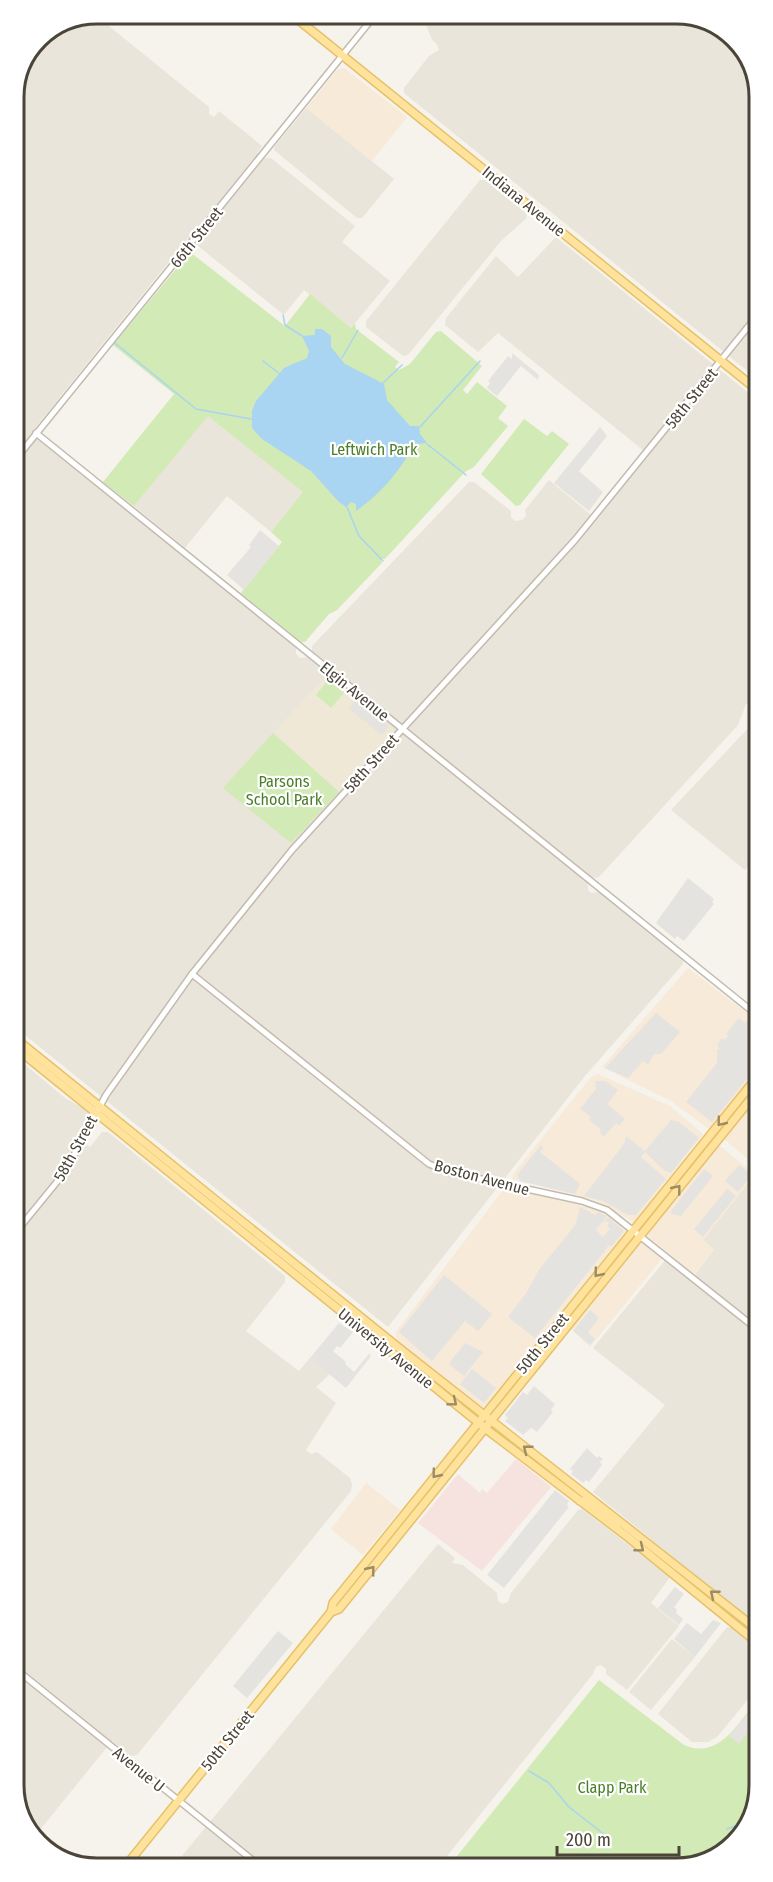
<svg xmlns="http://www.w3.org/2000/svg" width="773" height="1882" viewBox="0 0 773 1882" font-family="'Fira Sans Condensed',sans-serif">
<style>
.residential{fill:#eae5da}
.commercial{fill:#f7ead8}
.education{fill:#efe8d6}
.medical{fill:#f6e3e0}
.green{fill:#d2eab5}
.parking{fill:#e5e3e0}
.water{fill:#a9d4f2}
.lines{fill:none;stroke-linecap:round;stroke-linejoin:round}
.stream{stroke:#a9d4f2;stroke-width:1.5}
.minor-casing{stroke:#c2bbae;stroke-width:8}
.major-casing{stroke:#e6c16a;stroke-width:10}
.minor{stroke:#fff;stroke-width:5}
.major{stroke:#ffe39c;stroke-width:7}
.oneway{stroke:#9c8c66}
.labels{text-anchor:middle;stroke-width:4.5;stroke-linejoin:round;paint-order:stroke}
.street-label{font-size:16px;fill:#4b4439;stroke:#fff}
.park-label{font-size:16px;fill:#4a7f2a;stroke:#fff}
.rim{fill:none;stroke:#4b4439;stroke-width:3}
</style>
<rect width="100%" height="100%" fill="#f6f3ec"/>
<g class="residential">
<polygon points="94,14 209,107 209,114 214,117 219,111 262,146 257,153 264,158 271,158 355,226 342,242 390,281 351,328 304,290 284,315 188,238 31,433 296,648 296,654 300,658 308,657 312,652 312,646 469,482 474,482 511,511 511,517 515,521 522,520 526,516 525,510 549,480 596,519 649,455 498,333 478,352 445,325 446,318 496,256 518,277 556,237 756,399 757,709 754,703 746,704 738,725 599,877 592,878 588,883 588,890 591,893 599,892 683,960 683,964 585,1076 388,1327 16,1028 14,91 38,38"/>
<polygon points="422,14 682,14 727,31 755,70 756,378 404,93 404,88 429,56 439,50 437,44 432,40"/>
<polygon points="306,108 394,179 362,218 357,218 274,150 275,146"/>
<polygon points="480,180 485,180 526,213 527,218 501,241 408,355 403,356 366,327 366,321"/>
<polygon points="207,415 304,492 271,532 227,496 185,548 134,506"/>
<polygon points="754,722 757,724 757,857 745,870 671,810"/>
<polygon points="16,1057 65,1098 88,1111 89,1115 79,1140 90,1147 102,1132 108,1132 285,1276 285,1282 246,1331 299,1371 310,1358 330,1374 316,1387 336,1403 306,1450 311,1454 317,1452 350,1478 352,1485 351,1491 137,1755 131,1756 112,1741 35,1836 18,1812"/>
<polygon points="758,1170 759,1627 593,1492 665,1405 593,1348 667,1258 692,1278 714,1250 703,1240"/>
<polygon points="582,1509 670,1577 651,1603 679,1626 627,1690 606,1674 606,1669 601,1665 596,1667 593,1674 439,1866 172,1868 438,1544 455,1558 452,1563 463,1565 497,1593 498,1601 502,1604 508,1602 511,1593 578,1510"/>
<polygon points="727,1627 733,1628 759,1649 759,1686 717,1737 708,1742 692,1742 658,1714"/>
<polygon points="672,1639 695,1657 651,1710 629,1692"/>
</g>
<g class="commercial">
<polygon points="344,68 407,117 372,161 306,108 338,69"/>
<polygon points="688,968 758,1022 758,1070 709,1129 671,1101 602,1067"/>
<polygon points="598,1074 670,1106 703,1134 634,1222 595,1200 512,1179 513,1174 592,1076"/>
<polygon points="758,1101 758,1157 753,1163 724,1139 754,1102"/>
<polygon points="720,1146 755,1174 703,1240 714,1250 694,1274 649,1237 648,1233 717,1147"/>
<polygon points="507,1188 596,1209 611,1216 626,1231 486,1406 481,1408 397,1340 395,1333 503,1190"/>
<polygon points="641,1241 664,1256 590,1347 570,1328"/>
<polygon points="366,1483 400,1510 363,1555 331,1529"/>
</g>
<polygon class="education" points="327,674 393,727 394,732 339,792 273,733"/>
<polygon class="medical" points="516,1459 551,1487 482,1571 418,1523 458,1474 480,1493 482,1489 487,1493"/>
<g class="green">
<polygon points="190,252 285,326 310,294 351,328 355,323 356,329 399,362 395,367 399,370 410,364 436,332 441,331 482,366 463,390 467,394 477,382 507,406 498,418 508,426 474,467 465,472 385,559 381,559 382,563 337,610 329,614 305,642 300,642 241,593 282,542 271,532 303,492 208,416 134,506 103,482 174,394 113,345"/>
<polygon points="524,419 547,436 552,431 569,444 520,505 516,506 481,474"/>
<polygon points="328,680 344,693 331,708 316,695"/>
<polygon points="273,733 339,792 291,843 223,788"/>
<path d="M599,1680L684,1745C720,1761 740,1720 759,1697V1786L743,1836L703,1864L449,1866Z"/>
</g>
<g class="parking">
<polygon points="512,353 539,375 538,380 521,366 497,396 487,388 490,383 488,381 508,356 512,359"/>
<polygon points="600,427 607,436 579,471 603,492 589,511 554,483"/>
<polygon points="260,530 279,546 244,590 227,575 251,547 249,545"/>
<polygon points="356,699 389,726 382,735 349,709"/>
<polygon points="688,878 714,899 712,902 714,904 684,941 677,936 675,939 656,923"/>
<polygon points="656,1013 680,1032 661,1054 654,1054 648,1065 643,1061 628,1078 605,1068"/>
<polygon points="750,1017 758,1024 758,1066 748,1074 750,1075 712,1122 686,1102 717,1063 717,1050 720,1049 717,1045 722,1038 725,1040 728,1036 726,1034 739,1018 745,1023"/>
<polygon points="595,1081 605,1081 618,1090 607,1104 625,1119 619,1126 616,1123 604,1137 600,1133 601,1130 589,1120 591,1117 580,1109 596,1089"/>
<polygon points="671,1120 679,1122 699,1138 671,1173 664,1170 645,1152 641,1157 666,1179 636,1215 628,1215 603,1201 584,1196 624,1144 626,1136 645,1151"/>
<polygon points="541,1145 543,1148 540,1152 580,1184 575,1194 520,1181 517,1175"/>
<polygon points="739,1165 752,1175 738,1192 725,1181"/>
<polygon points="704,1169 713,1176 681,1216 672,1214 671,1211"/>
<polygon points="727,1189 736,1196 703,1237 694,1229"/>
<polygon points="580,1207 595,1215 598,1212 607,1216 596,1230 603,1237 610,1229 607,1226 609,1223 607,1221 603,1223 608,1217 624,1231 611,1247 606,1244 608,1247 535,1338 508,1317 527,1292 539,1270 576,1224"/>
<polygon points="444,1275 492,1314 478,1331 465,1321 432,1361 399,1332"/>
<polygon points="590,1310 599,1318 588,1332 595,1339 590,1345 573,1331"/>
<polygon points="339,1323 353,1332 340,1348 337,1346 333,1351 346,1362 345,1364 354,1372 369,1354 371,1356 346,1388 310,1358"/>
<polygon points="465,1343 483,1352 464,1376 450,1365 450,1362"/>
<polygon points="472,1369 496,1388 484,1403 460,1384"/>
<polygon points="534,1386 555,1404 551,1410 553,1412 537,1432 531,1428 523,1435 505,1421 508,1418 505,1415 523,1392 527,1395"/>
<polygon points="587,1448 597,1458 599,1456 603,1459 600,1462 602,1465 589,1482 586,1480 583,1483 571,1474 573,1471 570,1469"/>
<polygon points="555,1490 569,1501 567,1505 569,1507 504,1588 487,1575"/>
<polygon points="675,1587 684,1594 674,1607 677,1610 676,1613 683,1619 679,1625 658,1608"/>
<polygon points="713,1620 721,1623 695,1657 674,1639 687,1623 701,1634"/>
<polygon points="278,1631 293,1643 247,1698 233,1686"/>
<polygon points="759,1700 759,1718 739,1744 729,1736"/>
</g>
<path class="water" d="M315,329H322L331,336V347L345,364L384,384L387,400L410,426H419L420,434L427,443L415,444C400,470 382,493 356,511V504L351,502L346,507L339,502L311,471L262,439L252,428V411L256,401L284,368L307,358L309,351L302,336L315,335Z"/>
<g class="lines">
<g class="stream">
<polyline points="283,315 285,325 302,336"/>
<polyline points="115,343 196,409 251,419"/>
<polyline points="342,358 358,330"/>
<polyline points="263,361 280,374"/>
<polyline points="383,383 402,365"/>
<polyline points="420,427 480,361"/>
<polyline points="427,444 466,475"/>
<polyline points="347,507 359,536 383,561"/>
<polyline points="529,1771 549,1783 569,1807 610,1839"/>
<polyline points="727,1829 748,1821"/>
</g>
<g class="minor-casing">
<g id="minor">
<polyline points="36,433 758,1016"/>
<polyline points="15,460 376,14"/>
<polyline points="192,974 429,1164 449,1172 582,1201 607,1210 758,1330"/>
<polyline points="16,1232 65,1172 106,1095 192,974 292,850 575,540 756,317"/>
<polyline points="17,1670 261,1867"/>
</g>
</g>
<g class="major-casing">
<g id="major">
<polyline points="291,14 756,389"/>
<polyline points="16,1039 404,1352 759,1631"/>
<polyline points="16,1048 490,1432 629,1538 759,1644"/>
<polyline points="580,1501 587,1501 619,1523"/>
<polyline points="331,1612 339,1609 758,1090"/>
<polyline points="124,1868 331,1612 333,1603 758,1076"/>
</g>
</g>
<use href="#minor" class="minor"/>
<use href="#major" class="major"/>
</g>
<defs><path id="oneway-chevron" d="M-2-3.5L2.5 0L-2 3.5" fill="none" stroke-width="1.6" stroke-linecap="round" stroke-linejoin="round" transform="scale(1.5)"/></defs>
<g class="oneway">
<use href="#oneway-chevron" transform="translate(721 1122) rotate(129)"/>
<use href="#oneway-chevron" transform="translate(677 1189) rotate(-51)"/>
<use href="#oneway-chevron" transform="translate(598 1273) rotate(129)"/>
<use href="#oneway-chevron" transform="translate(453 1402) rotate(39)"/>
<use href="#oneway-chevron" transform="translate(527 1449) rotate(-142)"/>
<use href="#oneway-chevron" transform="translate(436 1474) rotate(129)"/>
<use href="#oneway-chevron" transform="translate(640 1548) rotate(39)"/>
<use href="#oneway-chevron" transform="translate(371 1570) rotate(-51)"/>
<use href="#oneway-chevron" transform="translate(714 1594) rotate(-141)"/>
</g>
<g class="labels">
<g class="street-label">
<text transform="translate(524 201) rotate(39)" y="6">Indiana Avenue</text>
<text transform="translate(196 237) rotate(-51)" y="6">66th Street</text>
<text transform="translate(691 398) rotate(-51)" y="6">58th Street</text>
<text transform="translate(355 691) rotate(39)" y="6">Elgin Avenue</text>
<text transform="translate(371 763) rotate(-48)" y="6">58th Street</text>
<text transform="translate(75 1148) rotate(-61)" y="6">58th Street</text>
<text transform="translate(482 1177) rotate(15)" y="6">Boston Avenue</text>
<text transform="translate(542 1343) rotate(-51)" y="6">50th Street</text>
<text transform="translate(386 1348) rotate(39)" y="6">University Avenue</text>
<text transform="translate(227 1740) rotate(-51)" y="6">50th Street</text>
<text transform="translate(139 1769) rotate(39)" y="6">Avenue U</text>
</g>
<g class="park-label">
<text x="374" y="455">Leftwich Park</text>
<text x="284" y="787">Parsons<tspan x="284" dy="18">School Park</tspan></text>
<text x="612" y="1793">Clapp Park</text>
</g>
</g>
<path d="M0 0H773V1882H0ZM97 24H676A73 73 0 0 1 749 97V1785A73 73 0 0 1 676 1858H97A73 73 0 0 1 24 1785V97A73 73 0 0 1 97 24Z" fill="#fff" fill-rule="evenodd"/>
<path class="rim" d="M97 24H676A73 73 0 0 1 749 97V1785A73 73 0 0 1 676 1858H97A73 73 0 0 1 24 1785V97A73 73 0 0 1 97 24Z"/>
<path d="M557 1846v9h122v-9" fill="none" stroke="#4b4439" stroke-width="3"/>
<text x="566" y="1846" font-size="18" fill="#4b4439" stroke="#ffffff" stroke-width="4.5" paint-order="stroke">200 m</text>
</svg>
